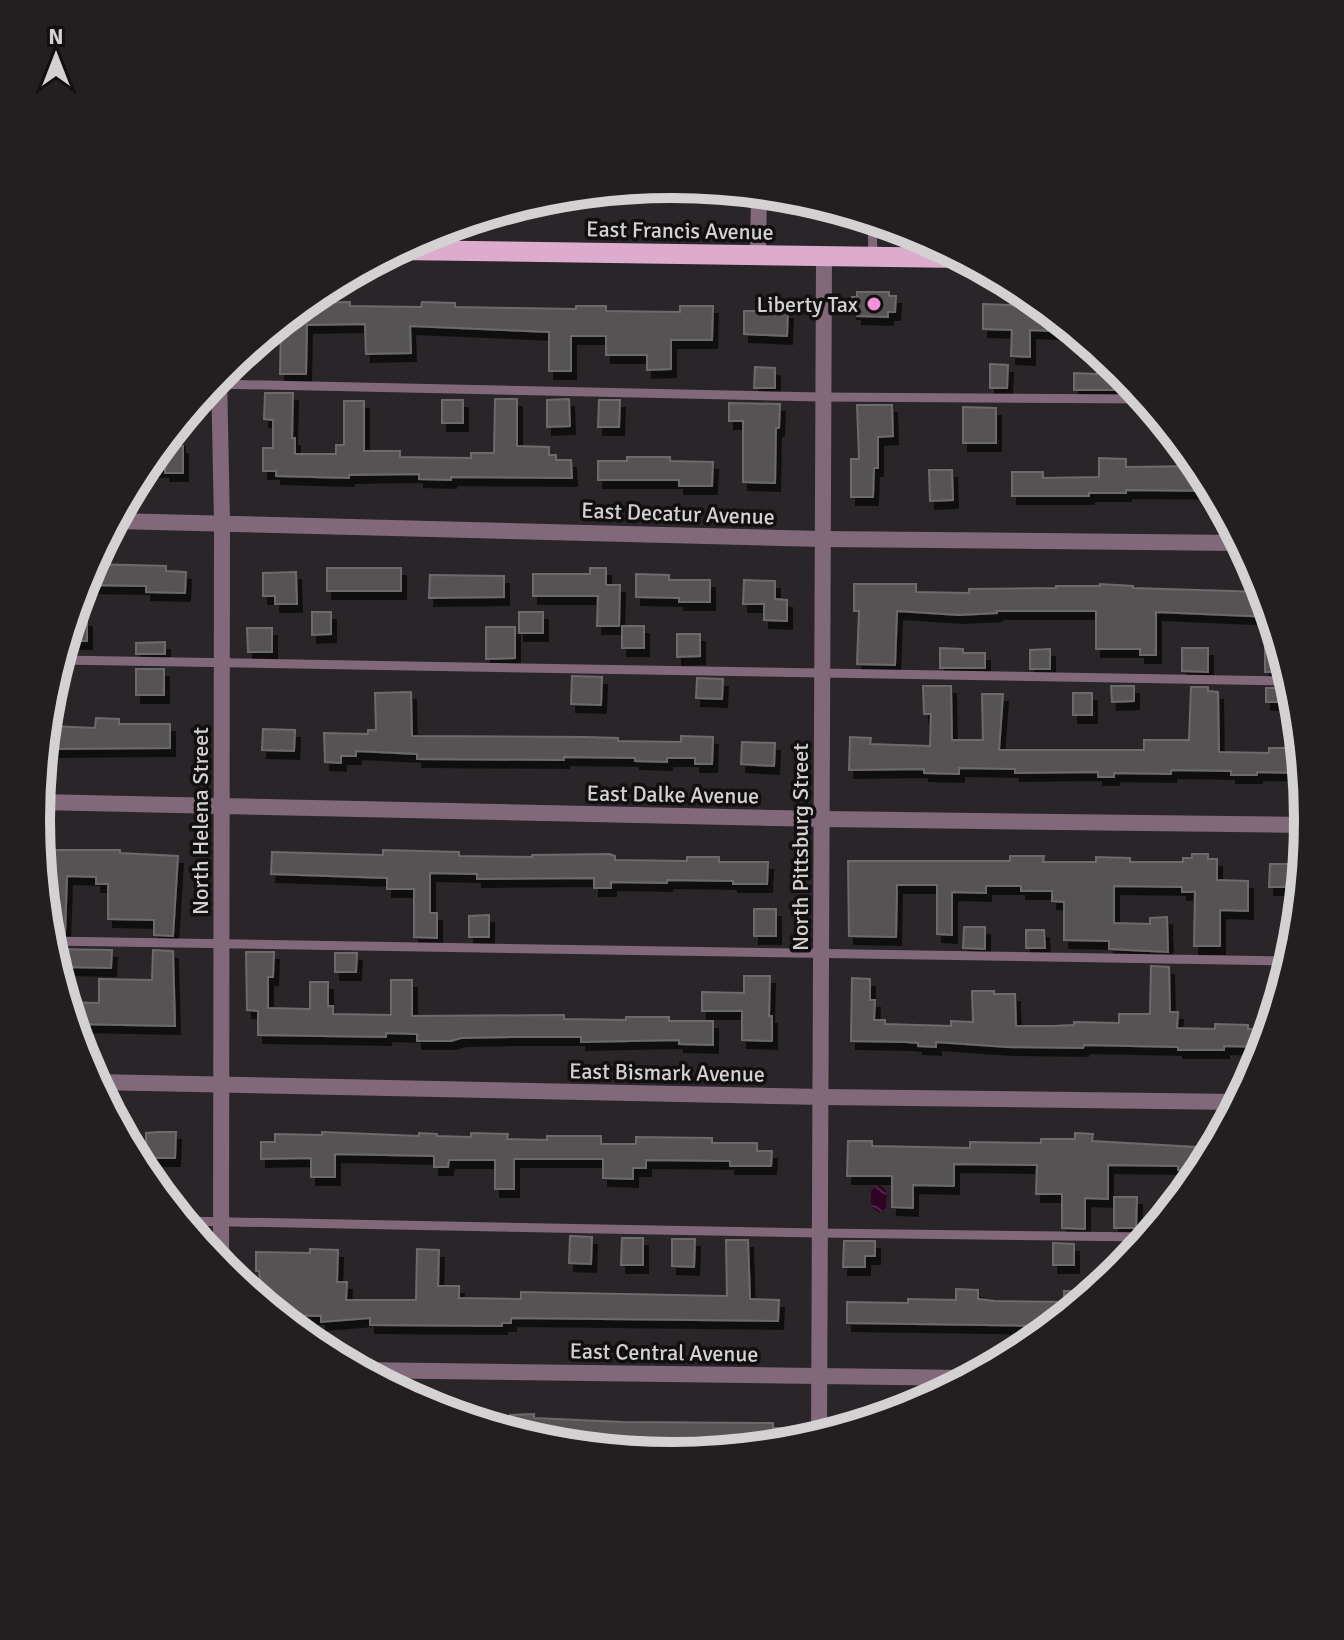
<svg xmlns="http://www.w3.org/2000/svg" width="1344" height="1640" viewBox="0 0 1344 1640" font-family="Signika,sans-serif">
<style>
.water{fill:url(#water-waves)}
.building{fill:#575255;stroke:#6e696c;stroke-width:2;filter:url(#shadow)}
.lines{fill:none;stroke-linecap:round;stroke-linejoin:round}
.lane{stroke:#816979;stroke-width:9}
.street{stroke:#816979;stroke-width:16}
.primary{stroke:#ddaccd;stroke-width:20}
.poi-dot{fill:#f391d6;stroke:#110f10;stroke-width:3}
.labels{text-anchor:middle;stroke-width:7;stroke-linejoin:round;paint-order:stroke}
.street-label{font-size:22px;fill:#d3d1d2;stroke:#110f10}
.poi-label{font-size:22px;fill:#d3d1d2;stroke:#110f10;text-anchor:end}
.rim{fill:none;stroke:#d3d1d2;stroke-width:10}
</style>
<defs>
<pattern id="water-waves" width="16" height="10" patternUnits="userSpaceOnUse" patternTransform="scale(2)"><rect width="16" height="10" fill="#2e0325"/><path d="M0 5q4-4 8 0t8 0" fill="none" stroke="#4b2744"/></pattern>
<filter id="shadow"><feDropShadow dx="5" dy="8" stdDeviation="0" flood-color="#0009"/></filter>
</defs>
<rect width="100%" height="100%" fill="#292528"/>
<polygon class="water" points="878,1185 882,1186 887,1192 886,1208 880,1213 871,1207 871,1191"/>
<g class="building">
<polygon points="857,292 889,292 889,296 896,296 895,312 888,312 888,317 857,316 857,311 852,311 852,297 857,297"/>
<polygon points="350,302 350,306 421,307 422,302 455,303 455,307 576,309 576,306 606,306 606,311 680,312 680,306 713,306 712,340 671,340 671,369 647,370 647,355 606,355 606,336 571,336 571,371 549,371 549,332 410,326 411,353 366,354 365,324 307,325 306,374 280,374 281,322 304,303"/>
<polygon points="983,304 1044,306 1074,332 1030,330 1030,357 1011,356 1012,330 983,329"/>
<polygon points="744,311 788,311 787,336 744,334"/>
<polygon points="1097,363 1113,364 1119,368 1119,390 1074,390 1074,373 1097,374"/>
<polygon points="990,364 1008,365 1007,388 990,388"/>
<polygon points="755,367 775,368 775,388 754,388"/>
<polygon points="265,393 293,393 292,438 295,438 295,454 336,454 336,445 344,445 344,401 364,401 364,451 400,451 400,457 471,458 471,453 494,453 495,399 517,399 517,446 549,447 549,455 556,455 556,460 571,460 572,478 451,477 451,480 419,479 419,474 349,475 349,478 276,476 276,471 263,471 263,448 273,448 273,420 264,419"/>
<polygon points="569,399 570,426 547,427 547,400"/>
<rect x="442" y="400" width="21" height="23"/>
<polygon points="599,400 620,400 619,427 598,427"/>
<polygon points="729,403 780,404 779,428 776,428 775,483 743,482 743,421 729,421"/>
<polygon points="857,405 892,405 893,436 878,437 878,468 874,468 873,497 851,497 851,459 859,459"/>
<polygon points="963,407 996,408 996,443 963,443"/>
<polygon points="166,439 180,439 180,446 183,446 183,473 165,473 165,469 142,469"/>
<polygon points="627,457 670,457 670,461 713,462 712,486 679,486 679,480 598,480 598,461 627,461"/>
<polygon points="1099,458 1126,459 1126,467 1200,466 1214,491 1126,490 1126,493 1089,493 1089,496 1012,496 1012,472 1043,472 1043,478 1099,477"/>
<polygon points="929,470 952,470 953,500 930,501"/>
<polygon points="91,564 166,566 166,571 186,572 185,593 146,592 146,586 82,585"/>
<rect x="327" y="568" width="74" height="23"/>
<polygon points="590,568 606,568 606,585 620,585 619,626 597,626 598,596 533,596 533,574 590,574"/>
<polygon points="296,572 297,604 275,604 275,596 263,596 263,573"/>
<polygon points="636,574 669,575 669,580 710,580 710,602 679,602 679,598 636,597"/>
<polygon points="430,575 504,576 504,597 429,598"/>
<polygon points="744,580 775,581 775,599 787,600 787,621 764,620 764,604 743,604"/>
<polygon points="854,584 916,584 916,592 969,593 969,589 1056,588 1056,586 1100,586 1100,584 1133,586 1133,588 1264,592 1272,617 1156,612 1156,655 1140,655 1140,649 1096,649 1096,611 997,611 997,613 959,615 897,611 895,665 857,664 859,611 854,611"/>
<polygon points="312,612 331,612 331,634 312,635"/>
<rect x="519" y="612" width="24" height="21"/>
<polygon points="72,619 87,619 87,641 65,641"/>
<rect x="622" y="626" width="22" height="22"/>
<polygon points="486,627 515,627 515,658 486,659"/>
<polygon points="247,628 272,628 272,652 248,652"/>
<polygon points="677,634 700,634 700,656 677,657"/>
<polygon points="165,642 165,654 136,654 136,643"/>
<polygon points="1265,645 1280,645 1289,672 1265,672"/>
<polygon points="940,648 963,649 963,653 985,653 985,668 940,668"/>
<polygon points="1182,648 1208,648 1208,672 1182,671"/>
<polygon points="1050,649 1050,669 1030,669 1030,650"/>
<rect x="136" y="669" width="28" height="26"/>
<polygon points="572,676 602,677 601,705 571,704"/>
<polygon points="697,678 723,679 722,699 696,698"/>
<polygon points="923,686 951,686 952,740 983,740 982,694 1003,694 999,750 1144,750 1144,740 1189,740 1191,687 1208,687 1208,691 1218,692 1219,752 1269,753 1269,748 1301,748 1303,773 1257,772 1257,775 1231,775 1231,771 1171,770 1171,774 1114,773 1114,777 1098,777 1098,772 1015,773 1015,769 959,768 959,774 924,773 924,769 849,770 850,737 871,738 870,744 930,746 931,714 924,714"/>
<polygon points="1111,686 1134,686 1134,701 1112,702"/>
<rect x="1266" y="688" width="19" height="14"/>
<polygon points="411,692 412,736 585,737 618,738 618,741 681,742 681,736 713,737 712,764 695,764 695,758 667,758 667,762 635,761 635,758 564,757 564,760 417,759 417,754 356,751 356,756 341,756 341,763 325,762 324,733 368,734 368,730 376,730 375,693"/>
<rect x="1073" y="693" width="19" height="22"/>
<polygon points="96,718 119,719 119,724 170,724 170,748 51,749 51,726 95,728"/>
<polygon points="263,729 295,730 294,751 262,750"/>
<polygon points="742,742 775,743 774,766 741,764"/>
<polygon points="39,850 120,850 120,853 178,856 173,936 154,935 154,920 108,919 108,884 96,884 96,877 67,876 65,934 47,934"/>
<polygon points="383,850 459,852 459,856 532,857 532,855 609,854 615,856 615,860 687,861 687,857 719,857 719,862 768,862 767,884 733,884 733,881 667,880 667,883 611,882 611,888 594,888 594,878 477,879 477,874 430,873 430,913 437,913 437,938 414,937 414,889 387,889 387,878 271,874 272,852 383,855"/>
<polygon points="1192,854 1208,854 1208,859 1217,859 1217,880 1248,881 1248,911 1220,910 1220,946 1194,946 1195,892 1182,892 1182,887 1114,886 1114,923 1150,924 1150,918 1167,917 1168,952 1109,949 1109,941 1064,940 1064,902 1052,901 1052,891 1021,891 1021,886 986,886 986,893 952,892 952,935 937,934 937,885 897,885 896,937 849,936 848,861 1010,861 1010,856 1044,856 1043,862 1096,862 1096,857 1130,858 1130,862 1183,862 1183,858 1192,858"/>
<polygon points="1270,864 1304,864 1301,887 1269,887"/>
<rect x="754" y="909" width="22" height="27"/>
<polygon points="489,915 489,937 469,937 469,916"/>
<polygon points="964,927 985,927 985,949 963,948"/>
<polygon points="1026,930 1044,930 1045,948 1026,948"/>
<polygon points="50,949 112,950 111,968 65,967 64,987 61,987"/>
<polygon points="153,950 173,951 175,1026 72,1024 66,1002 99,1003 99,979 152,980"/>
<polygon points="246,952 274,952 273,977 268,977 268,1008 310,1009 310,982 328,982 328,1006 333,1006 333,1014 391,1015 391,980 412,980 412,1016 564,1015 564,1019 626,1020 626,1017 669,1017 669,1021 713,1021 713,1045 679,1044 679,1040 581,1042 581,1037 511,1037 461,1038 451,1041 417,1041 417,1034 386,1033 386,1037 258,1035 258,1011 247,1010"/>
<polygon points="335,953 357,953 356,972 335,972"/>
<polygon points="1151,966 1169,967 1170,1012 1178,1012 1177,1028 1215,1029 1215,1024 1248,1025 1248,1029 1270,1029 1264,1047 1224,1046 1224,1050 1178,1050 1178,1047 1084,1045 1083,1048 1007,1047 936,1042 936,1047 918,1046 918,1043 906,1042 851,1041 852,978 870,979 870,1000 875,1000 874,1020 885,1020 885,1024 951,1026 951,1021 973,1022 972,991 994,991 994,994 1015,994 1016,1026 1053,1026 1074,1025 1074,1022 1119,1023 1119,1014 1150,1014"/>
<polygon points="744,976 770,976 769,1016 772,1016 772,1041 742,1040 742,1011 702,1011 702,992 744,993"/>
<polygon points="158,1132 176,1132 175,1158 146,1158 146,1133"/>
<polygon points="322,1132 419,1136 419,1133 437,1134 437,1136 471,1137 471,1133 508,1134 507,1139 547,1140 547,1136 601,1136 601,1144 636,1144 636,1137 712,1138 712,1143 757,1143 757,1151 772,1151 771,1166 730,1166 730,1161 646,1160 646,1168 633,1168 633,1179 603,1178 603,1159 514,1159 514,1189 495,1189 495,1160 449,1160 448,1167 434,1167 434,1156 335,1154 335,1177 311,1177 311,1158 261,1159 261,1142 275,1142 275,1134 322,1135"/>
<polygon points="1075,1133 1093,1134 1092,1141 1214,1148 1202,1171 1178,1170 1178,1166 1108,1165 1108,1199 1085,1198 1085,1229 1062,1228 1062,1194 1036,1194 1037,1165 954,1164 954,1186 913,1185 913,1208 892,1207 892,1176 847,1176 848,1141 872,1141 872,1146 970,1148 970,1142 1041,1143 1041,1139 1075,1139"/>
<polygon points="1114,1197 1137,1197 1136,1228 1114,1228"/>
<polygon points="570,1236 592,1237 591,1264 569,1263"/>
<polygon points="622,1238 643,1238 643,1265 621,1265"/>
<polygon points="672,1239 695,1239 694,1267 672,1266"/>
<polygon points="726,1240 748,1240 750,1299 779,1300 778,1321 511,1318 511,1323 502,1323 502,1326 370,1325 370,1318 321,1322 321,1316 278,1315 260,1300 260,1278 259,1271 256,1271 256,1252 310,1253 310,1249 338,1250 337,1282 347,1282 346,1300 416,1300 417,1249 439,1250 438,1286 459,1286 459,1298 521,1299 521,1292 727,1296"/>
<polygon points="844,1241 875,1241 875,1256 865,1256 865,1267 843,1267"/>
<polygon points="1053,1243 1074,1244 1074,1265 1053,1265"/>
<polygon points="956,1289 978,1290 978,1299 995,1301 1064,1302 1064,1291 1095,1291 1059,1321 1047,1321 1047,1326 847,1323 847,1302 908,1303 908,1299 956,1300"/>
<polygon points="534,1414 534,1418 623,1422 773,1423 773,1428 783,1428 783,1445 730,1448 730,1450 546,1443 509,1432 510,1415"/>
</g>
<g class="lines">
<g class="lane">
<polyline points="872,219 873,256"/>
<polyline points="215,384 822,397 1145,399"/>
<polyline points="59,660 1291,681"/>
<polyline points="48,941 1291,961"/>
<polyline points="182,1221 820,1233 1149,1237"/>
</g>
<g class="street">
<polyline points="758,255 759,193"/>
<polyline points="219,374 222,523 221,1268"/>
<polyline points="114,521 822,539 1241,543"/>
<polyline points="38,802 823,819 1308,825"/>
<polyline points="94,1082 822,1097 1239,1102"/>
<polyline points="358,1370 970,1378"/>
<polyline points="819,1437 824,257"/>
</g>
<polyline class="primary" points="396,250 963,258"/>
</g>
<circle class="poi-dot" cx="874" cy="304" r="8"/>
<g class="labels">
<g class="street-label">
<text transform="translate(680 230) rotate(1)" y="8">East Francis Avenue</text>
<text transform="translate(678 513) rotate(2)" y="8">East Decatur Avenue</text>
<text transform="translate(673 794) rotate(1)" y="8">East Dalke Avenue</text>
<text transform="translate(200 821) rotate(-90)" y="8">North Helena Street</text>
<text transform="translate(800 847) rotate(-90)" y="8">North Pittsburg Street</text>
<text transform="translate(667 1072) rotate(1)" y="8">East Bismark Avenue</text>
<text transform="translate(664 1352) rotate(1)" y="8">East Central Avenue</text>
</g>
<g class="poi-label">
<text x="858" y="312">Liberty Tax</text>
</g>
</g>
<path d="M0 0H1344V1640H0ZM50 820a622 622 0 1 1 1244 0a622 622 0 1 1-1244 0Z" fill="#211f20" fill-rule="evenodd"/>
<path class="rim" d="M50 820a622 622 0 1 1 1244 0a622 622 0 1 1-1244 0Z"/>
<g transform="translate(56 56)" stroke="#110f10" stroke-width="6" paint-order="stroke">
<path d="M0-6L14 30L0 20L-14 30Z" fill="#d3d1d2"/>
<text y="-12" font-size="22" font-weight="bold" text-anchor="middle" fill="#d3d1d2">N</text>
</g>
</svg>
